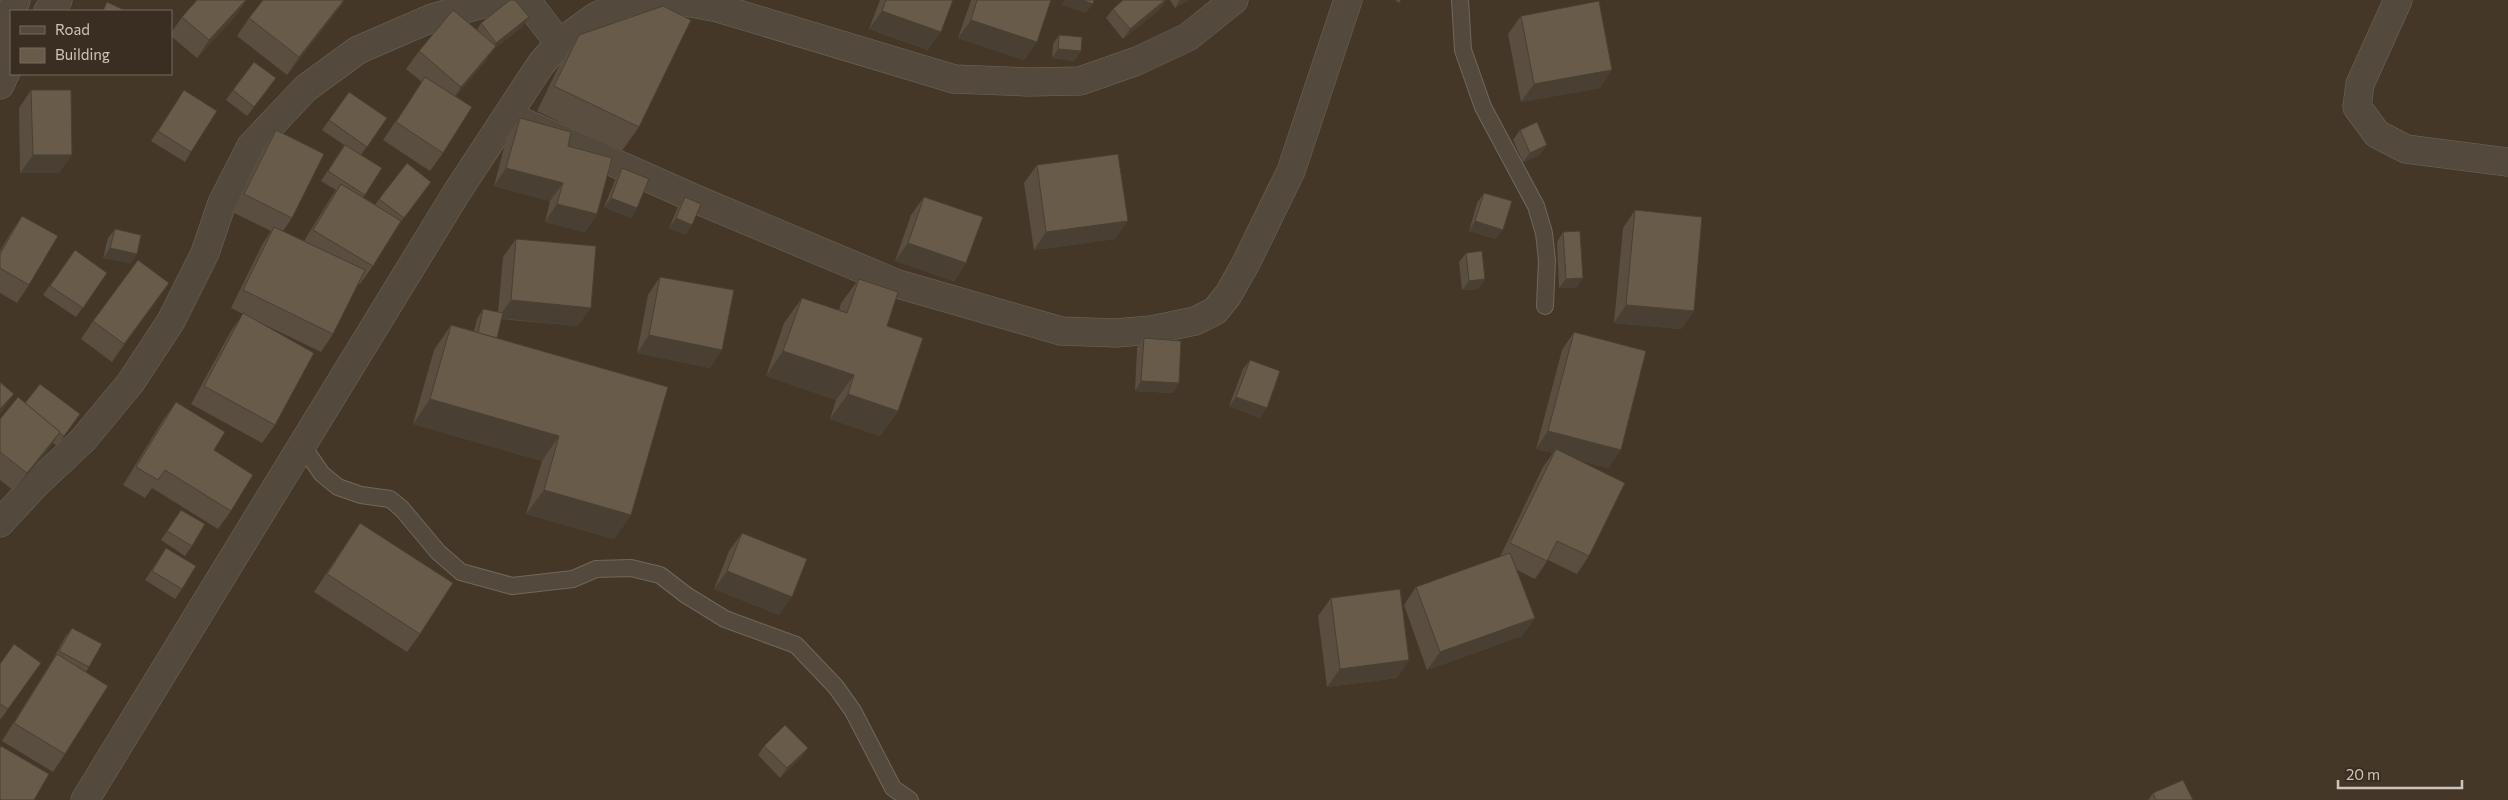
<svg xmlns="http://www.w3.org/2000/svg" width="2508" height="800" viewBox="0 0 2508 800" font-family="Commissioner,sans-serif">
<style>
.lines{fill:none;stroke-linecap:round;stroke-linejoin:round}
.service-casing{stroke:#71675b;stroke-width:18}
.minor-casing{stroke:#71675b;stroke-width:29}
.service{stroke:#53493c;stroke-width:16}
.minor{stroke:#53493c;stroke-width:28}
.wall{fill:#594e3f}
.shaded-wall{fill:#494033}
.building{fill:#685b49;stroke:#494033}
</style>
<rect width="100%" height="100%" fill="#443728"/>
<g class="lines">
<g class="service-casing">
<g id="service">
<polyline points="1460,0 1463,50 1483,107 1536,206 1544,233 1547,260 1545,306"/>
<polyline points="305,440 306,451 322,474 338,487 361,495 390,499 402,509 438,552 461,572 512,586 573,579 596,569 631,568 660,575 686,595 725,619 796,645 836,687 853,711 893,788 910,800"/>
</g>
</g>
<g class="minor-casing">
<g id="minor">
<polyline points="526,0 559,43"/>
<polyline points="675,0 718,8 954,79 1028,82 1080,81 1137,61 1188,37 1234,0"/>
<polyline points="2398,0 2360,84 2357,107 2377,134 2406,149 2508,162"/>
<polyline points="48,11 58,0"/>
<polyline points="0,41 16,0"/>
<polyline points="0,85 11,61"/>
<polyline points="509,116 698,200 898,284 1061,331 1116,333 1151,330 1195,321 1215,311 1228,295 1246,263 1291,171 1348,0"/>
<polyline points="0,523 35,485 83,440 131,382 171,321 205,253 222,203 251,146 306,88 358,50 432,18 497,0"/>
<polyline points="85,800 457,192 541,64 559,43 595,17 626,3 651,0"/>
</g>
</g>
<use href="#service" class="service"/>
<use href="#minor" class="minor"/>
</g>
<g class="wall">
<polygon points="880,0 953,0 928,50 869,29"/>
<polygon points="971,0 1051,0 1037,42 1024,60 958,38"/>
<polygon points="1166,0 1160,9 1123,39 1106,18 1113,9"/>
<polygon points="1170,0 1189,0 1175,8"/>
<polygon points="1395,0 1401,0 1399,3"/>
<polygon points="343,3 287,75 237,36 249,18"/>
<polygon points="238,13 197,58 171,36 171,33 182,17"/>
<polygon points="1521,16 1600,88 1521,102 1508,34"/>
<polygon points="481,23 522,27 494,49 483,64 456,96 443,153 430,171 383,140 422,82 406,69 419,51 477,30"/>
<polygon points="579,35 639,127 621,152 537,111 562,60"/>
<polygon points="1059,35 1081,51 1074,61 1052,58 1053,44"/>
<polygon points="269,88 247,116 226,100 233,90"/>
<polygon points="31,90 59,173 20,173 19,108"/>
<polygon points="184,90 191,152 185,162 151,141"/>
<polygon points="349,92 387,118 361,155 365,195 363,197 375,205 379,199 431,182 397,227 373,266 360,284 358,283 333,334 321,352 259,322 275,425 262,443 191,404 231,331 243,314 231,308 262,245 271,231 232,212 263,148 276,130 292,218 283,231 304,241 328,202 336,190 321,181 344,145 322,130"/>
<polygon points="520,118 597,214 585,232 545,222 550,201 494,186 507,136"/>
<polygon points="1520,130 1540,155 1523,162 1513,140"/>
<polygon points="1037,165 1115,239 1034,250 1024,183"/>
<polygon points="622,168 637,208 631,218 604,207 616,178"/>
<polygon points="1484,193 1496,239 1469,231 1477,203"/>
<polygon points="685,197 686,235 669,228 678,207"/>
<polygon points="924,197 966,263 954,281 895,261 911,215"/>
<polygon points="1635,210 1694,311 1681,329 1614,323 1623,228"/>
<polygon points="22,216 29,285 17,303 0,293 0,251 10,234"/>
<polygon points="115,229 137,254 130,263 103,258 108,238"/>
<polygon points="1563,232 1583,278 1576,288 1559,288 1557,242"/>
<polygon points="516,239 578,326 501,319 497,338 631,515 614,539 526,514 542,461 413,424 434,350 451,325 474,331 477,319 483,309 498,312 503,257"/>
<polygon points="75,250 107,273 76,317 43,295"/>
<polygon points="1466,253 1485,279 1478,289 1462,290 1459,262"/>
<polygon points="660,277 710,368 637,353 648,295"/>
<polygon points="859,279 887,326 898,411 880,436 830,419 836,400 766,376 784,323 802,298 839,310 841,303"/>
<polygon points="156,301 112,362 81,339 93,321"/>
<polygon points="1574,332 1621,450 1608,468 1578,460 1589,556 1577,574 1548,560 1535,579 1517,570 1535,618 1522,636 1427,670 1404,605 1416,587 1500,557 1543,467 1553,453 1536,449 1562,350"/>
<polygon points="1144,338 1179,383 1173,393 1135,391 1137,348"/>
<polygon points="1250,360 1260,418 1229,406 1243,369"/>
<polygon points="176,402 214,450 231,511 218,529 152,488 145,498 123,485 163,420"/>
<polygon points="25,403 80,414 57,446 53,443 14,491 0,480 0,419"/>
<polygon points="181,510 192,546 185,556 161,540"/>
<polygon points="360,523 420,634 407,652 314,592 347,542"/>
<polygon points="742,533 779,615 714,589 729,551"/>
<polygon points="166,548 182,589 175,599 145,580"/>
<polygon points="1331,598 1397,678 1327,687 1318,616"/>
<polygon points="72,628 89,667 86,672 65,754 53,772 2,741 52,661 65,637"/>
<polygon points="41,663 1,719 0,718 0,664"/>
<polygon points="764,746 808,748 801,757 780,778 758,755"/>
<polygon points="2153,793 2193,800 2148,800"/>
</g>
<g class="shaded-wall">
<polygon points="246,0 247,0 238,13 197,58 209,40"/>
<polygon points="344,0 345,0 287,75 299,57"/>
<polygon points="1064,0 1082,0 1093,4 1086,13 1061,5"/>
<polygon points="1166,0 1160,9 1123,39 1130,29"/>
<polygon points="1180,0 1189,0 1175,8"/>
<polygon points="882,11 941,32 928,50 869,29"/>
<polygon points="529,17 522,27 494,49 483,64 449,105 461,87 490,52 496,43"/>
<polygon points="971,20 1037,42 1024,60 958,38"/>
<polygon points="1058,49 1081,51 1074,61 1052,58"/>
<polygon points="1612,70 1600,88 1521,102 1534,84"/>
<polygon points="1547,145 1540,155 1523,162 1530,153"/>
<polygon points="33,155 72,155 59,173 20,173"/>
<polygon points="506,168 563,183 550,201 494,186"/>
<polygon points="431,182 425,191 397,227 404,218"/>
<polygon points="611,198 637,208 631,218 604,207"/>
<polygon points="557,204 597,214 585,232 545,222"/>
<polygon points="676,218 692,225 686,235 669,228"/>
<polygon points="1128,221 1115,239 1034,250 1046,232"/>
<polygon points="1475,221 1503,230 1496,239 1469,231"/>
<polygon points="908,243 966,263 954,281 895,261"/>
<polygon points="110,248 137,254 130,263 103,258"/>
<polygon points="1583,278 1576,288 1559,288 1566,279"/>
<polygon points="1485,279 1478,289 1462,290 1469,281"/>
<polygon points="169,283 156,301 112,362 124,344"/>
<polygon points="511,300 591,308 578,326 498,318"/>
<polygon points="1626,305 1694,311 1681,329 1614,323"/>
<polygon points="649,335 722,350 710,368 637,353"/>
<polygon points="783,351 854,375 836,400 766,376"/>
<polygon points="1141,381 1179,383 1173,393 1135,391"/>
<polygon points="14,394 0,414 0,409"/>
<polygon points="848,394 898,411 880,436 830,419"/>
<polygon points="1236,397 1267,408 1260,418 1229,406"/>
<polygon points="430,399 559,436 542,461 413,424"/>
<polygon points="1548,431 1621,450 1608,468 1554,453 1556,449 1553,453 1536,449"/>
<polygon points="60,432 48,450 14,491 27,473"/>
<polygon points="544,490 631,515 614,539 526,514"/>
<polygon points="727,571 792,597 779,615 714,589"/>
<polygon points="1535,618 1522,636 1427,670 1440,652"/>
<polygon points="1409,660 1397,678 1327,687 1340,669"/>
<polygon points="808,748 801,757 780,778 787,768"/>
</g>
<g class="building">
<polygon points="197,0 246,0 209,40 182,17"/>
<polygon points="263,0 344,0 299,57 249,18"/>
<polygon points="510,0 515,0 529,17 496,43 481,23"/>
<polygon points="886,0 953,0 941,32 882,11"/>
<polygon points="977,0 1051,0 1037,42 971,20"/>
<polygon points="1082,0 1094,0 1093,4"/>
<polygon points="1123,0 1165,0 1130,29 1113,9"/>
<polygon points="1599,1 1612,70 1534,84 1521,16"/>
<polygon points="107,2 126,11 103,11"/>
<polygon points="663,6 691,20 639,127 554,86 579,35"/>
<polygon points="453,10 496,46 461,87 419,51"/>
<polygon points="1059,35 1082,37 1081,51 1058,49"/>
<polygon points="254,62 276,78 254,107 233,90"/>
<polygon points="425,77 472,107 443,153 396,122"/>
<polygon points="31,90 71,90 72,155 33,155"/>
<polygon points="184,90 217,111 191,152 158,131"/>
<polygon points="349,92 387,118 367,147 329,120"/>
<polygon points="520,118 571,132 568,146 612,158 597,214 557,204 563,183 506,168"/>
<polygon points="1537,122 1547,145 1530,153 1520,130"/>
<polygon points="276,130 324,154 292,218 244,194"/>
<polygon points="345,145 382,168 365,195 328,171"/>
<polygon points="1118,154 1128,221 1046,232 1037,165"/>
<polygon points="407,163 431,182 404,218 379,199"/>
<polygon points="622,168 649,179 637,208 611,198"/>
<polygon points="341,184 401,221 373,266 313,230"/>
<polygon points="1484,193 1512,201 1503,230 1475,221"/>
<polygon points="685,197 701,204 692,225 676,218"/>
<polygon points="924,197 983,217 966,263 908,243"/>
<polygon points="1635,210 1702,217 1694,311 1626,305"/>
<polygon points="22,216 58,236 29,285 0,268 0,254"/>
<polygon points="274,227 365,270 333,334 243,290"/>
<polygon points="115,229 141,235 137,254 110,248"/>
<polygon points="1580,231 1583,278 1566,279 1563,232"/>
<polygon points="516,239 596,246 591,308 511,300"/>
<polygon points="75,250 107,273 83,308 50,286"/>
<polygon points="1482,251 1485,279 1469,281 1466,253"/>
<polygon points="138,260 169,283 124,344 93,321"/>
<polygon points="660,277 734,290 722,350 649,335"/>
<polygon points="859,279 898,292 887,326 923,338 898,411 848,394 854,375 783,351 802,298 847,313"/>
<polygon points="483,309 503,313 497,338 478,333"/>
<polygon points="243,313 314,353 275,425 204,386"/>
<polygon points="451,325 668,387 631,515 544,490 559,436 430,399"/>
<polygon points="1574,332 1646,351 1621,450 1548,431"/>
<polygon points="1144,338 1181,341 1179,383 1141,381"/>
<polygon points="1250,360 1280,371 1267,408 1236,397"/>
<polygon points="0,382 14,394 0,409"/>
<polygon points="40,384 80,414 64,436 59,433 60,432 25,403"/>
<polygon points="18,397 60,432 27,473 0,452 0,419"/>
<polygon points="176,402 225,432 214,450 253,475 231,511 165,470 158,480 136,467"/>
<polygon points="1556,449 1625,483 1589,556 1557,541 1547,561 1510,543"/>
<polygon points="181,510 205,524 192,546 167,531"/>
<polygon points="360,523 453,583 420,634 327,574"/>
<polygon points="742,533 807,559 792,597 727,571"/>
<polygon points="166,548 196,566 182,589 152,571"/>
<polygon points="1510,553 1535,618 1440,652 1416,587"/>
<polygon points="1400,589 1409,660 1340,669 1331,598"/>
<polygon points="72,628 102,644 89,667 59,651"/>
<polygon points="14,644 41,663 8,709 0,704 0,664"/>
<polygon points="57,654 108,686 65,754 14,723"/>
<polygon points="785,725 808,748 787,768 764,746"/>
<polygon points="1,746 49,774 34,800 0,800 0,748"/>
<polygon points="2183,780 2193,800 2156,800 2153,793"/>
</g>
<rect x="10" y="10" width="162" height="65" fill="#392e21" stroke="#746a5e"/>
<rect x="20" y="26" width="25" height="8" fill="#53493c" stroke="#746a5e"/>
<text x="55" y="35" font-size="15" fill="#cdc5ba">Road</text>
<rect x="20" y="48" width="25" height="15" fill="#685b49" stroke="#746a5e"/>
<text x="55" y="60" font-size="15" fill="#cdc5ba">Building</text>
<path d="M2338 780v8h124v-8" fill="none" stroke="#cdc5ba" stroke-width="2.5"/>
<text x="2346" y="780" font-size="15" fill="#cdc5ba" stroke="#392e21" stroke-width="4" paint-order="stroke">20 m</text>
</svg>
